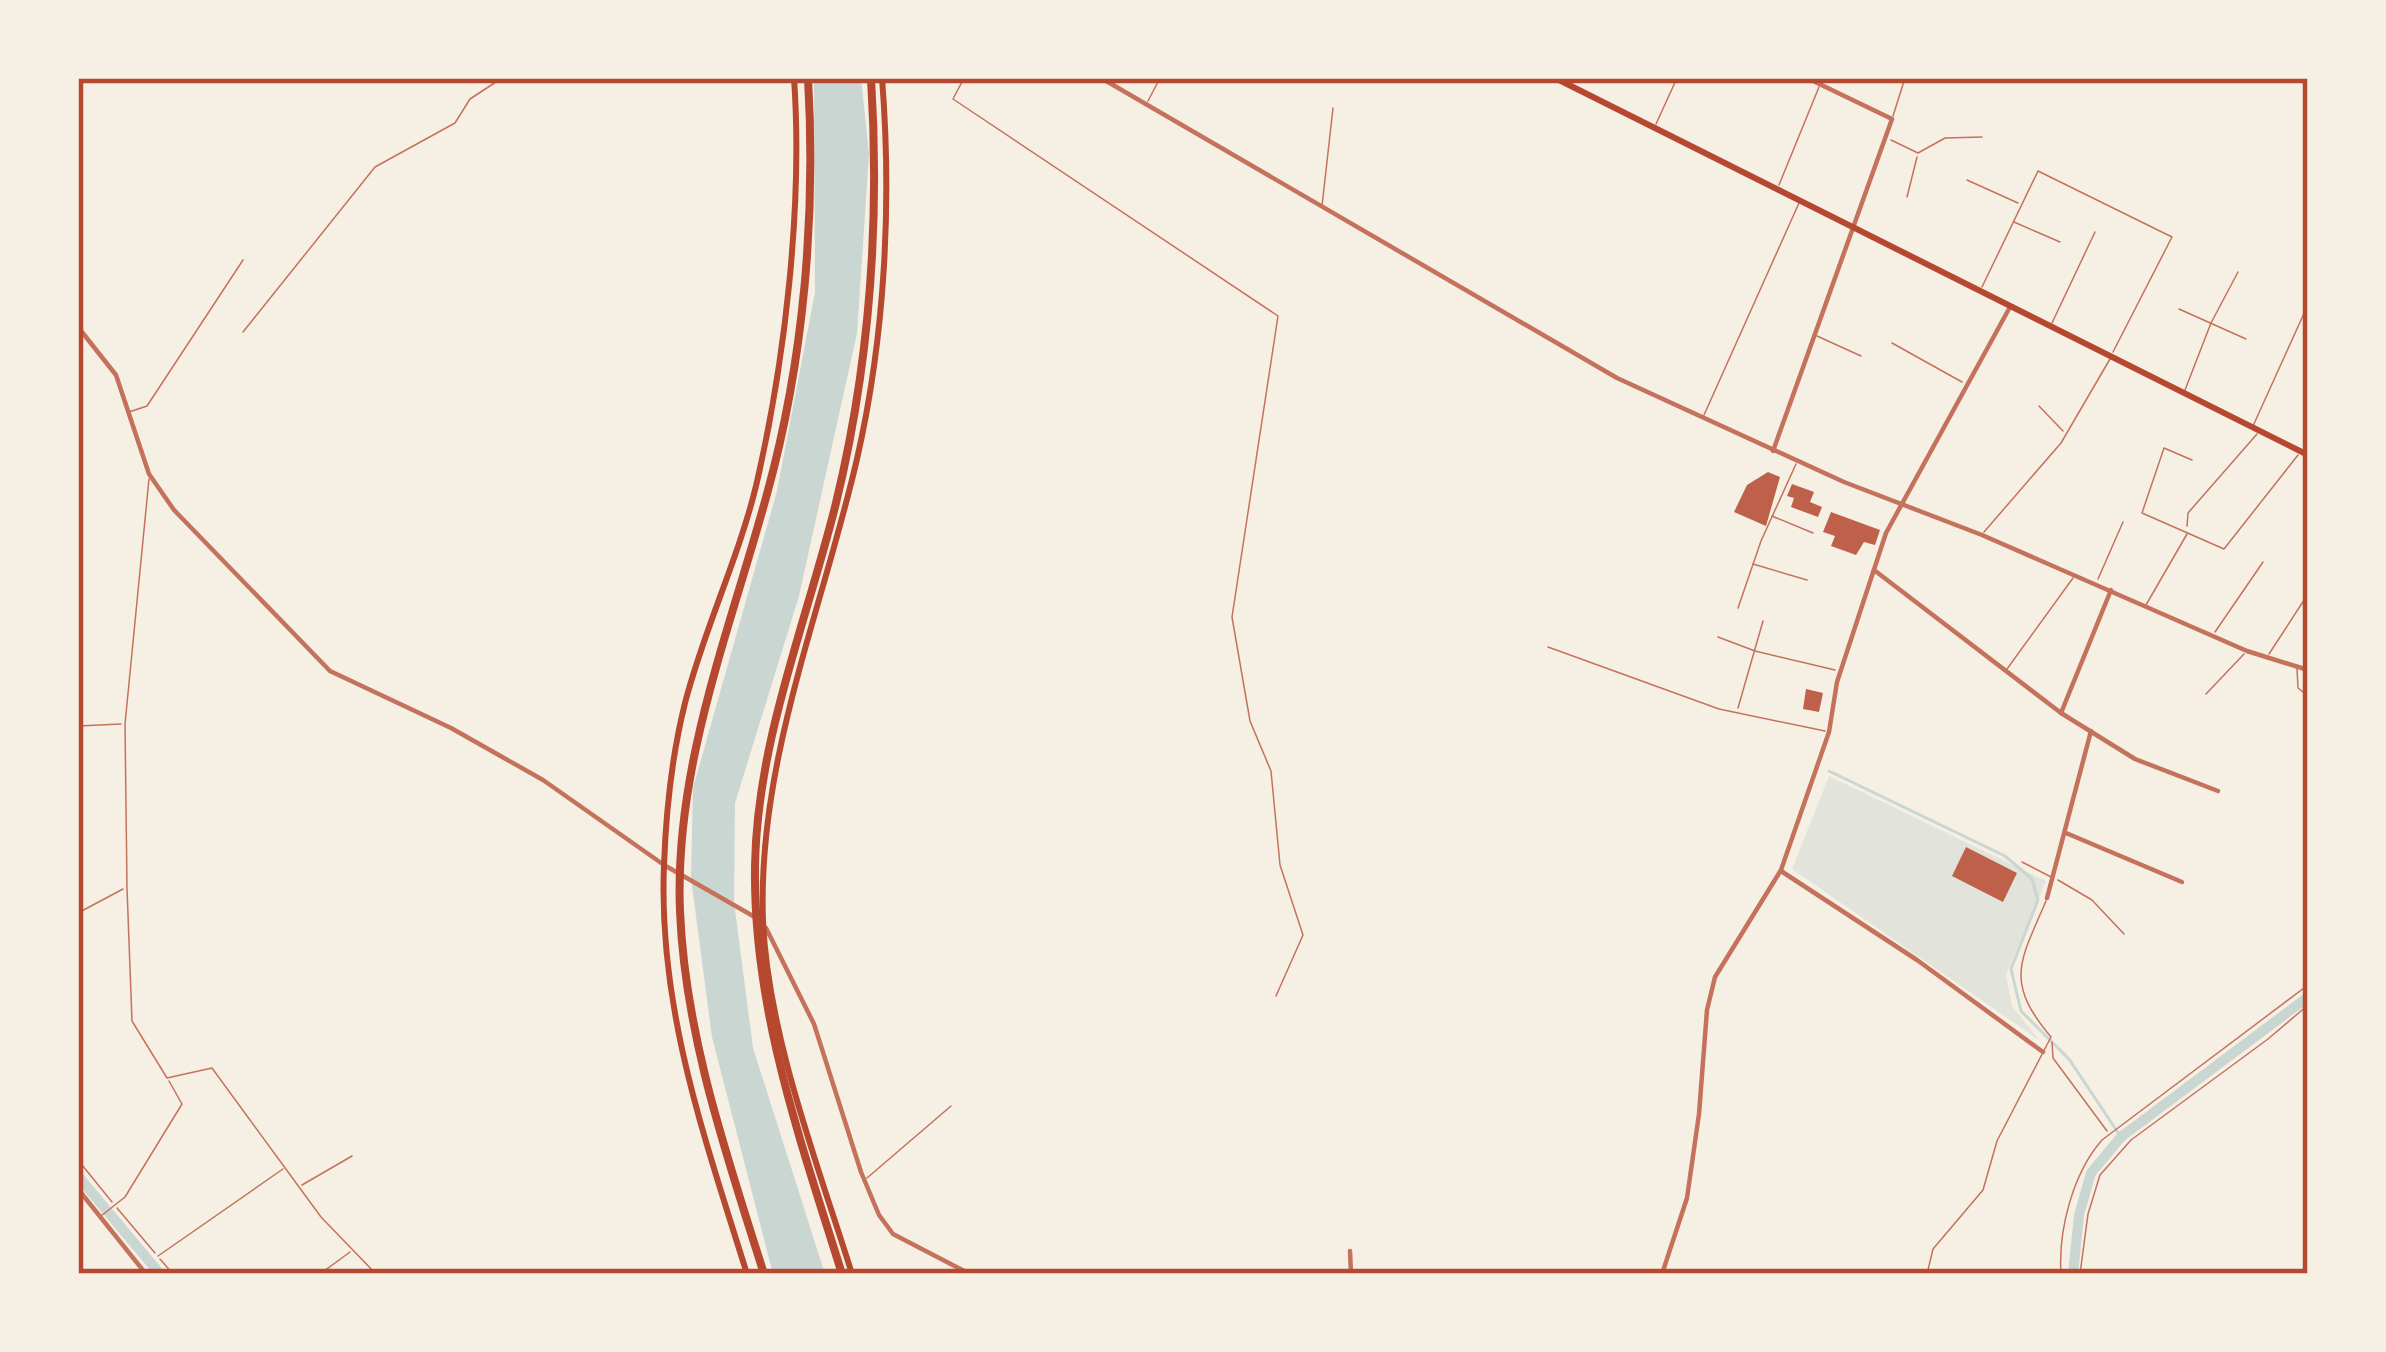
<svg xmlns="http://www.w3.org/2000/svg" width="2386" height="1352" viewBox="0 0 2386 1352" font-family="Quicksand,sans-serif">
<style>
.green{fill:#e2e4dc}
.water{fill:#c9d6d2}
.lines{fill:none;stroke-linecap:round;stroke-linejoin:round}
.stream{stroke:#c9d6d2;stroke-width:3}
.canal{stroke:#c9d6d2;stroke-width:10}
.building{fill:#bf614a}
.service{stroke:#c5725c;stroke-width:1.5}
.minor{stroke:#c5725c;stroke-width:4.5}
.tertiary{stroke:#c5725c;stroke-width:4.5}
.secondary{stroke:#b5482f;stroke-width:6}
.trunk{stroke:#b5482f;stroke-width:8}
.neatline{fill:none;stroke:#b5482f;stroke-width:4.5}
</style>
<rect width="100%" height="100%" fill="#f6efe4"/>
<polygon class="green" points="1829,776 2046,881 2006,975 2012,1006 2039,1040 1792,869"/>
<polygon class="water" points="814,78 861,78 869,154 857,333 799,596 735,803 734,902 753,1048 825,1274 773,1274 712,1037 691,878 693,788 777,491 815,292"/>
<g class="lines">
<polyline class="stream" points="1829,771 2005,856 2032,879 2038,900 2011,969 2021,1011 2069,1059 2121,1137"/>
<g class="canal">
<polyline points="78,1176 160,1274"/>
<polyline points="2073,1274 2079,1215 2091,1173 2121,1137 2308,997"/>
</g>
</g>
<g class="building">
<polygon points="1768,472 1780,477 1766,526 1734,512 1747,485"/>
<polygon points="1792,484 1814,492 1810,502 1822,507 1818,517 1791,507 1794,498 1787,496"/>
<polygon points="1831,512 1880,530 1875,545 1864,542 1856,555 1831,546 1835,536 1823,532"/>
<polygon points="1806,689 1823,693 1819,712 1803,709"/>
<polygon points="1966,847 2017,873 2003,902 1952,876"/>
</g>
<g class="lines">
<g class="service">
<polyline points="964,78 953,99 1278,316 1232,617 1250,721 1271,771 1280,865 1303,935 1276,996"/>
<polyline points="1148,101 1160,78"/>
<polyline points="1893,116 1905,78"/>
<polyline points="1656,124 1677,78"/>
<polyline points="1891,140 1918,153 1945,138 1982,137"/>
<polyline points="1967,180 2018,203"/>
<polyline points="1779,185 1819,87"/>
<polyline points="1907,197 1917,157"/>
<polyline points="1322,206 1333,108"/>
<polyline points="2014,222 2060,242"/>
<polyline points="1982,287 2038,171 2172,237 2113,352"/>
<polyline points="2179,309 2246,339"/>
<polyline points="2052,323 2095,232"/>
<polyline points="243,332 375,167 455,123 470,99 502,78"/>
<polyline points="1817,336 1861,356"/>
<polyline points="1892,343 1962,382"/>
<polyline points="2185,390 2211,323 2238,272"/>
<polyline points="2039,406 2063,431"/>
<polyline points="129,412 147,406 243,260"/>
<polyline points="1704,415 1799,203"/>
<polyline points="2253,426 2306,309"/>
<polyline points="2192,460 2164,448 2142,513 2224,549 2298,455"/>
<polyline points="149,479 125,724 127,888 132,1021 167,1078 212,1068 321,1217 376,1274"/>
<polyline points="1772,516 1813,533"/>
<polyline points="2187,526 2188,513 2257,434"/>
<polyline points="1984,532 2061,443 2110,359"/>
<polyline points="1753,564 1807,580"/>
<polyline points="2098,579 2123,522"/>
<polyline points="2146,605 2187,534"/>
<polyline points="1738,608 1761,541 1796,464"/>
<polyline points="2215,632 2263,562"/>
<polyline points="1718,637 1755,651 1835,670"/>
<polyline points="1548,647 1719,709 1825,731"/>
<polyline points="2269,654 2308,594"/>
<polyline points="2007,669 2073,578"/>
<polyline points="2297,669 2298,688 2308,696"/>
<polyline points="2206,694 2244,654"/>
<polyline points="1738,708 1763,621"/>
<polyline points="78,726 121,724"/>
<polyline points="2022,862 2051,877"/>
<polyline points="2058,880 2092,900 2124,934"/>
<polyline points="78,913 123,889"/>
<polyline points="2052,1042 2053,1058 2107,1131"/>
<polyline points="78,1160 112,1202"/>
<polyline points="867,1178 951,1106"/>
<polyline points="302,1185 352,1156"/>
<polyline points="117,1208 155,1253"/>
<polyline points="101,1216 125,1197 182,1104 169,1081"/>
<polyline points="158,1256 283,1169"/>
<polyline points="160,1259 173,1274"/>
<polyline points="320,1274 350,1252"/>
<path d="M1927,1274L1933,1249L1983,1190L1997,1141L2051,1037C2004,981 2020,962 2046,901"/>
<path d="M2061,1274C2058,1230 2073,1173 2102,1140L2308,985"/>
<polyline points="2080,1274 2088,1214 2100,1175 2131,1140 2268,1039 2308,1005"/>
</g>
<g class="minor">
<polyline points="1101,78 1617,378 1844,482 1982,535 2247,651 2308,670"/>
<polyline points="1773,451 1892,119 1807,78"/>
<polyline points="1874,570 2061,713 2135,759 2218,791"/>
<polyline points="2061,713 2111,590"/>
<polyline points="2066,833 2182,882"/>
<polyline points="1781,871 1917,960 2043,1052"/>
<polyline points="2047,898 2091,731"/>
<polyline points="1350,1251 1351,1274"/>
<polyline points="1662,1274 1687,1198 1699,1114 1707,1010 1715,977 1781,870 1829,732 1837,682 1886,533 2010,307"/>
</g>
<g class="tertiary">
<polyline points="78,327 116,375 149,474 174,510 330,671 451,728 543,780 664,865 753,916"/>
<polyline points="766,928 814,1024 861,1172 879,1215 893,1234 970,1274"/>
<polyline points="78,1189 146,1274"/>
</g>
<g class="secondary">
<polyline points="1555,78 2308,455"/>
<path d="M747,1274C705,1139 658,1009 664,865C666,811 672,755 685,703C704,629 738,560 756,486C785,362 803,205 794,78"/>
<path d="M852,1274C818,1165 768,1036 763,921C757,762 822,611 857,459C885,336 892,203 882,78"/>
</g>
<g class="trunk">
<path d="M764,1274C727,1156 685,1036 680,911C674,767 730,630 767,494C804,360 816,216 808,78"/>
<path d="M842,1274C800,1139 753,1009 755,866C757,741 806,624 836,503C870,363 880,221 871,78"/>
</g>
</g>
<rect width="2386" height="1352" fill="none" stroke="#f6efe4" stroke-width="162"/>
<rect x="81" y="81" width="2224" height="1190" class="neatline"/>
</svg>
